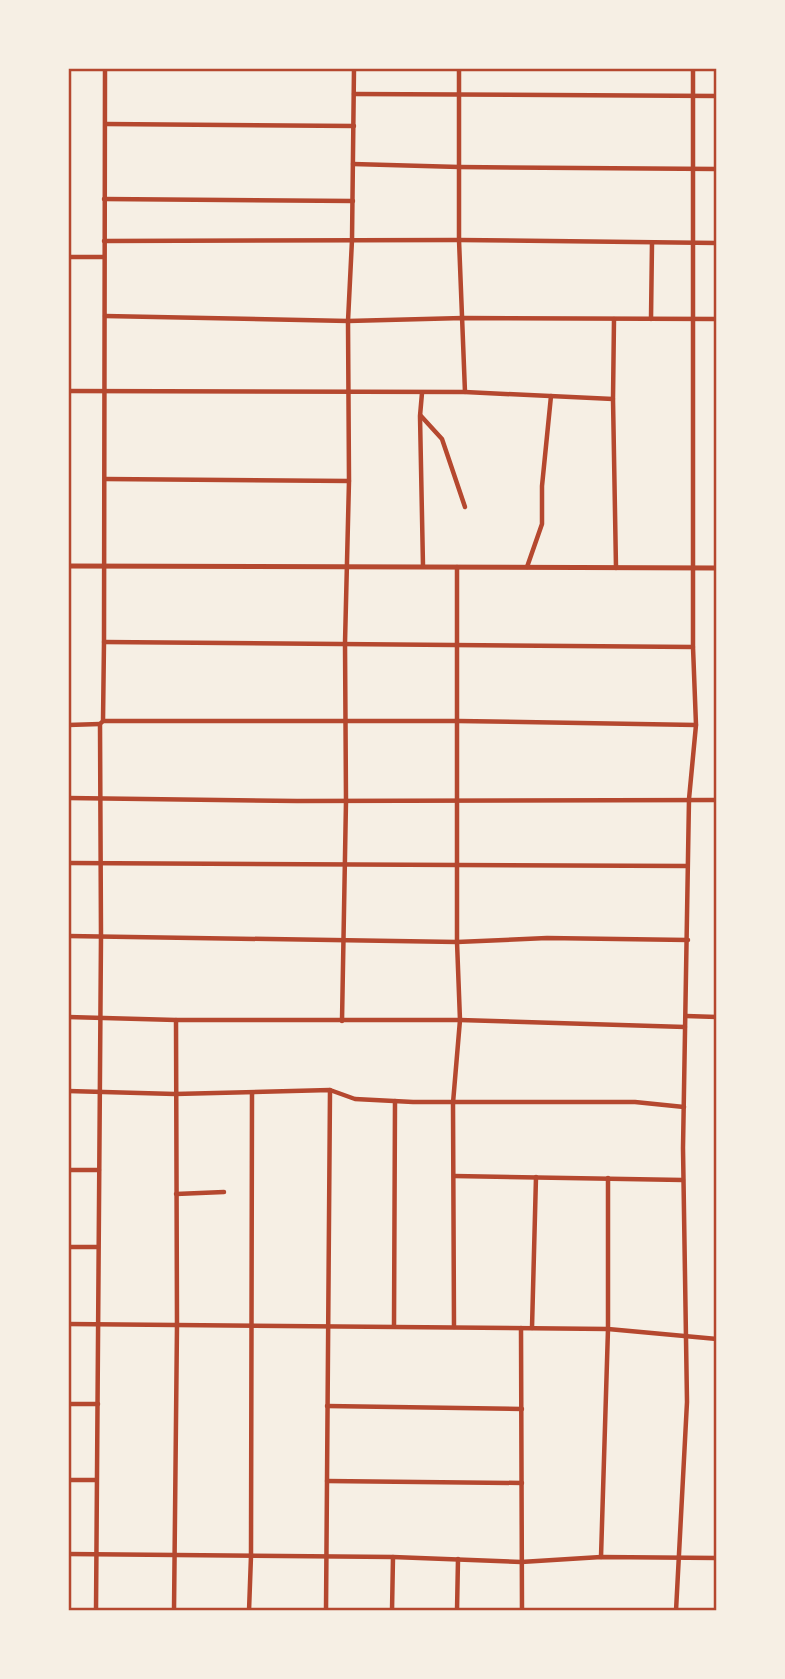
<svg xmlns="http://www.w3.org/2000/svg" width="785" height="1679" viewBox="0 0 785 1679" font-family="'Archivo Narrow',sans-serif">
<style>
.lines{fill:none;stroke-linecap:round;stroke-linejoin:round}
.minor{stroke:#b5482f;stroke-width:4.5}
.tertiary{stroke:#b5482f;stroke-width:5}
.neatline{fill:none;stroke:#b5482f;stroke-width:2.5}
</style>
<rect width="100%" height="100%" fill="#f6efe4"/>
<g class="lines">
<g class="minor">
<polyline points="459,68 459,240 465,392"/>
<polyline points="354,94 717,96"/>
<polyline points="106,124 354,126"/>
<polyline points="353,164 459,167 717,169"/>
<polyline points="104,199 353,201"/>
<polyline points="104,241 459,240 717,243"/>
<polyline points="68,257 104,257"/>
<polyline points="105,316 348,321 463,318 717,319"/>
<polyline points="614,319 613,399 616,568"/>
<polyline points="651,319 652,243"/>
<polyline points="68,391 465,392 613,399"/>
<polyline points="422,393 420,416 423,566"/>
<polyline points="421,416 442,439 465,507"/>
<polyline points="105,479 349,481"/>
<polyline points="527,567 542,524 542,486 551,396"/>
<polyline points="104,642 693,647"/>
<polyline points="103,721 458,721 696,725"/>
<polyline points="68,725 100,724"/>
<polyline points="68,798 297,801 717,800"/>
<polyline points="68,863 687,866"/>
<polyline points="68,936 457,942 547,938 688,940"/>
<polyline points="686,1016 717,1017"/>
<polyline points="68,1017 176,1020 460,1020 685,1027"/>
<polyline points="342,1021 346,801 345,643 349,481 348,321 352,240 354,68"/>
<polyline points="68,1091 175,1094 330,1090 355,1099 413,1102 635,1102 684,1107"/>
<polyline points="68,1170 99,1170"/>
<polyline points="454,1176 683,1180"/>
<polyline points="176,1194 224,1192"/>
<polyline points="68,1247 98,1247"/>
<polyline points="68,1324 608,1329 717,1339"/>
<polyline points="394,1326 395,1101"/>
<polyline points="454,1327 453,1103 460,1020 457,942 457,567"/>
<polyline points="521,1328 522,1611"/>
<polyline points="532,1328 536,1177"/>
<polyline points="68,1404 98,1404"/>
<polyline points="327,1406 522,1409"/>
<polyline points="68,1480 96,1480"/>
<polyline points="327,1481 522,1483"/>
<polyline points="68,1554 393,1557 521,1562 601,1557 717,1558"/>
<polyline points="601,1557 608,1329 608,1178"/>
<polyline points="96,1611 101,936 100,724 103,721 104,642 105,68"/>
<polyline points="174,1611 177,1325 176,1020"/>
<polyline points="249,1611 251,1556 252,1093"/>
<polyline points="326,1611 330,1090"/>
<polyline points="392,1611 393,1557"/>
<polyline points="457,1611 458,1559"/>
<polyline points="676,1611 687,1402 683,1148 689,799 696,725 693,647 693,68"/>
</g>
<polyline class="tertiary" points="68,566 717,568"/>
</g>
<rect width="785" height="1679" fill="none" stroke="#f6efe4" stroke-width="140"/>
<rect x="70" y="70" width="645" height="1539" class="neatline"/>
</svg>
